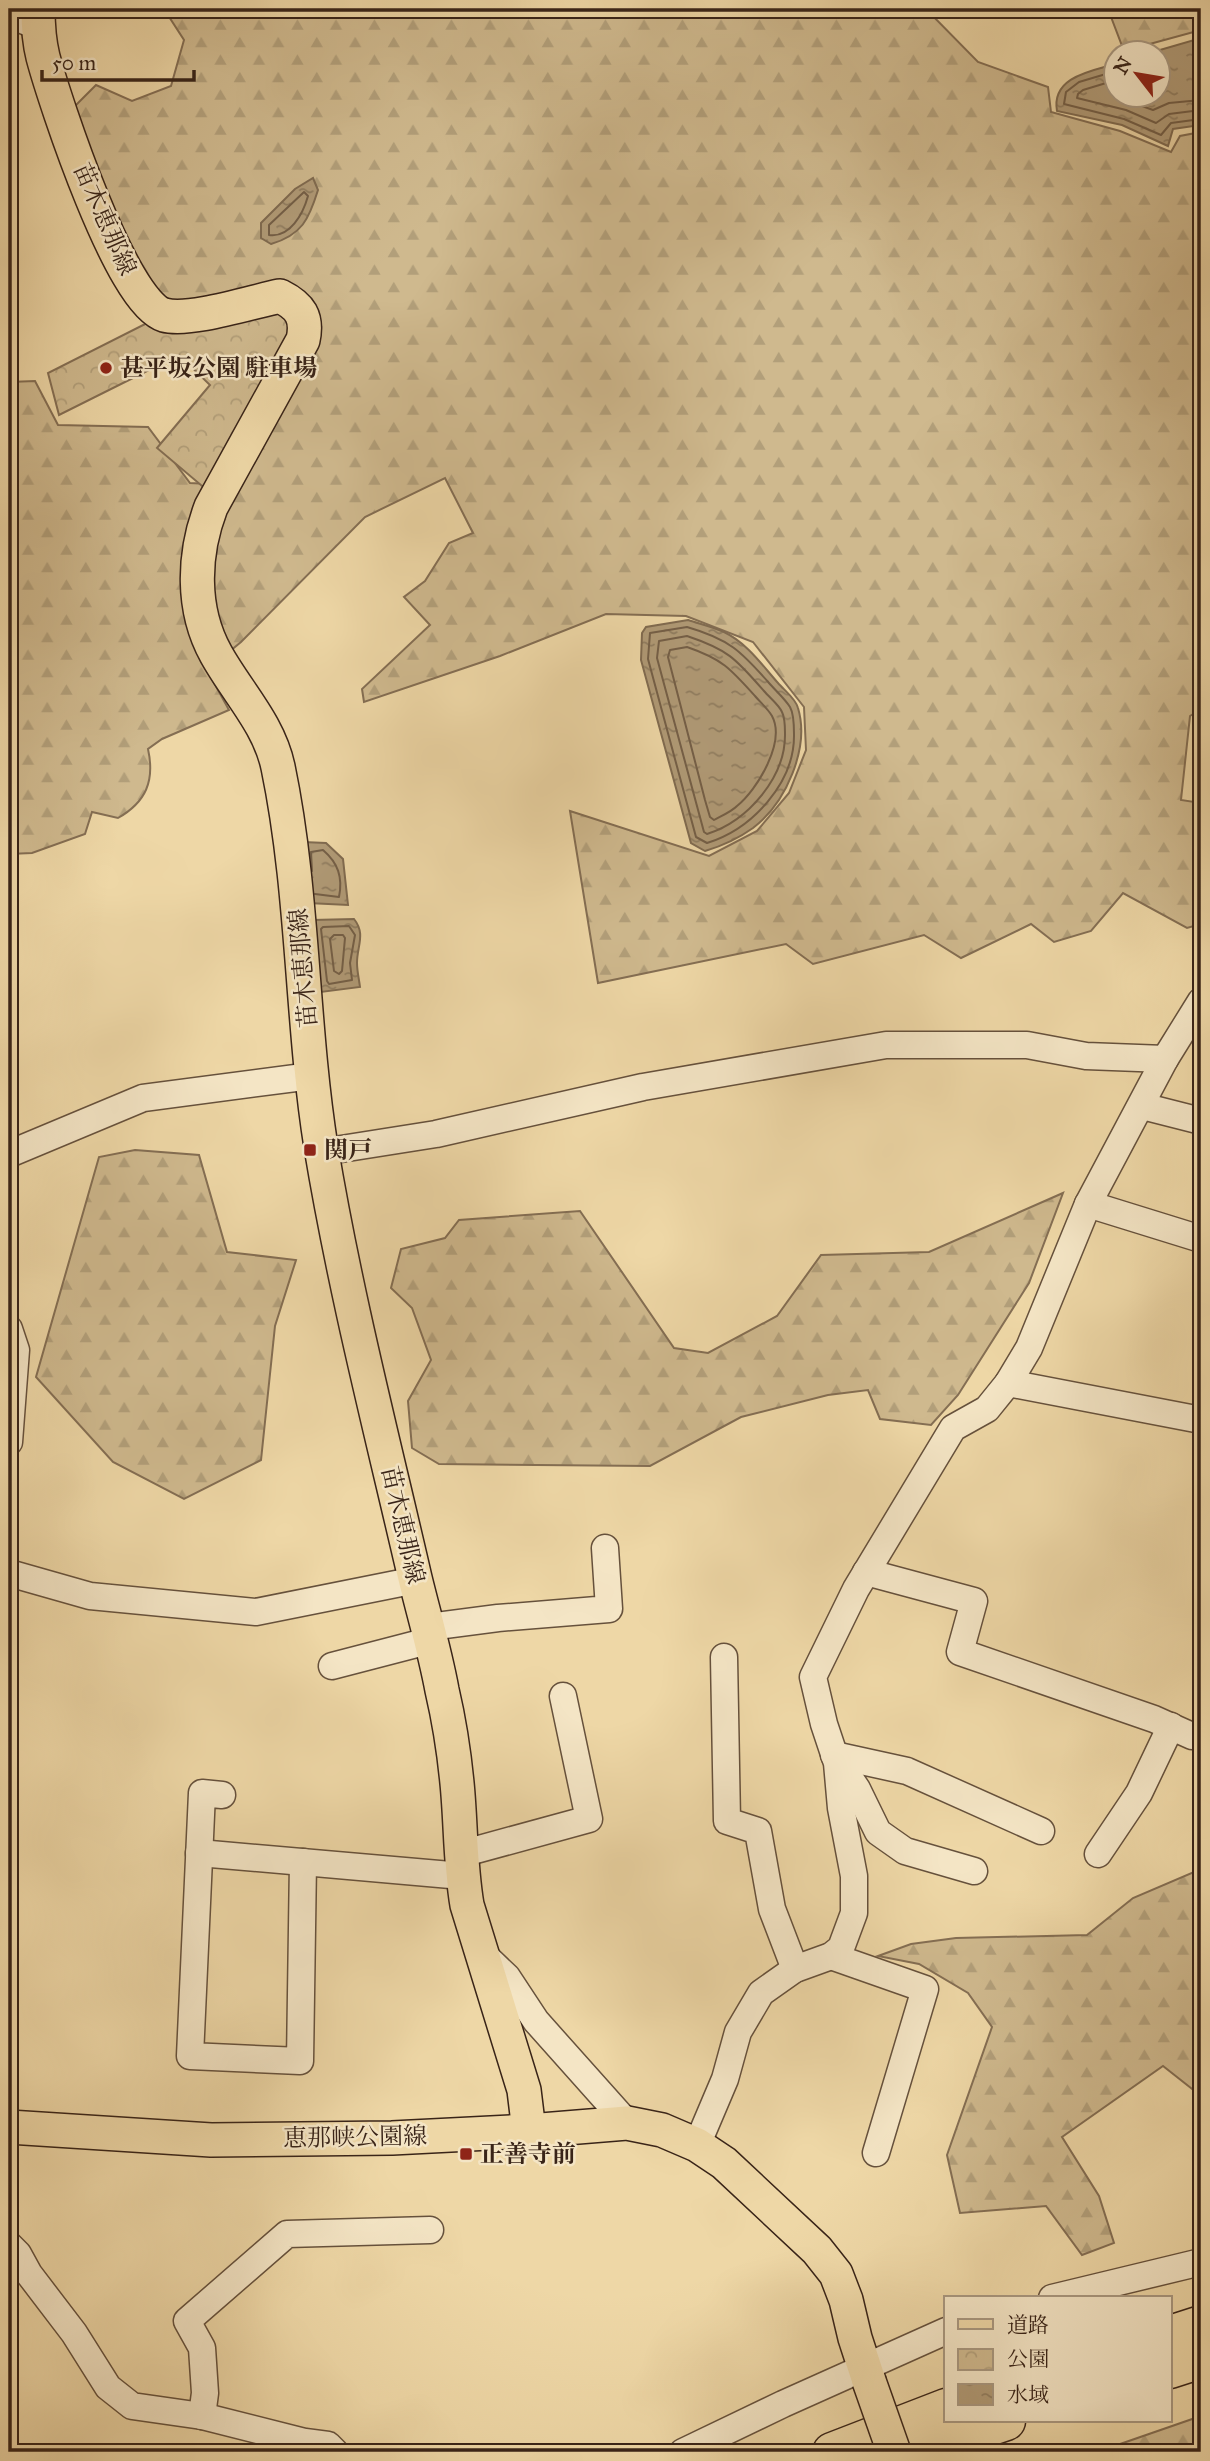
<svg xmlns="http://www.w3.org/2000/svg" width="1210" height="2461" viewBox="0 0 1210 2461" font-family="'IM FELL Great Primer','Noto Serif JP',serif">
<style>
.forest{fill:url(#forest-firs);stroke:#846e53;stroke-width:2}
.park{fill:url(#park-crowns);stroke:#846e53;stroke-width:2}
.water{fill:url(#water-ripples);stroke:#806b50;stroke-width:2}
.lines{fill:none;stroke-linecap:round;stroke-linejoin:round}
.shore{stroke:#745f47;stroke-width:2}
.minor-casing{stroke:#66513c;stroke-width:29}
.major-casing{stroke:#392418;stroke-width:36}
.highway-casing{stroke:#392418;stroke-width:41}
.minor{stroke:#f4e5c5;stroke-width:26}
.major{stroke:#eed7a6;stroke-width:33}
.highway{stroke:#eed7a6;stroke-width:38}
.major-bridge-casing{stroke:#392418;stroke-width:36;stroke-linecap:butt}
.major-bridge{stroke:#eed7a6;stroke-width:33}
.poi-dot{fill:#8f2418;stroke:#f4e5c5;stroke-width:2.5}
.labels{text-anchor:middle;stroke-width:5;stroke-linejoin:round;paint-order:stroke}
.street-label{font-size:24px;fill:#392418;stroke:#f4e5c5}
.poi-label{font-size:24px;font-weight:bold;fill:#392418;stroke:#f4e5c5;text-anchor:start}
</style>
<defs>
<pattern id="forest-firs" width="22" height="20" patternUnits="userSpaceOnUse" patternTransform="scale(1.75)"><rect width="22" height="20" fill="#cfb98e"/><path d="M5 1l3.5 6h-7zM16 11l3.5 6h-7z" fill="#b29f7a"/></pattern>
<pattern id="park-crowns" width="20" height="18" patternUnits="userSpaceOnUse" patternTransform="scale(1.75)"><rect width="20" height="18" fill="#cfb98e"/><path d="M2 6a3 3 0 1 1 6 0M12 15a3 3 0 1 1 6 0" fill="none" stroke="#b29f7a"/></pattern>
<pattern id="water-ripples" width="26" height="14" patternUnits="userSpaceOnUse" patternTransform="scale(1.75)"><rect width="26" height="14" fill="#b09a76"/><path d="M2 4q2-2 4 0t4 0M15 11q2-2 4 0t4 0" fill="none" stroke="#907d60"/></pattern>
</defs>
<rect width="100%" height="100%" fill="#eed7a6"/>
<filter id="stains"><feTurbulence type="fractalNoise" baseFrequency=".00286" numOctaves="4"/><feColorMatrix values="0 0 0 0 .2 0 0 0 0 .09 0 0 0 0 .02 0 0 0 .5 -.17"/></filter>
<radialGradient id="worn" r=".72"><stop offset=".6" stop-color="#630" stop-opacity="0"/><stop offset="1" stop-color="#630" stop-opacity=".3"/></radialGradient>
<g class="forest">
<path d="M164,9H926L978,62L1048,87L1051,112L1120,131L1171,152L1180,136L1201,132V709L1190,716L1181,800L1201,803V924L1187,928L1123,893L1091,931L1054,942L1031,924L961,958L924,935L813,964L786,944L598,983L570,811L709,856L757,831L789,793L806,750L804,707L753,642L686,616L606,614L500,656L364,702L362,689L430,625L404,597L425,581L449,543L473,533L445,478L365,517L241,642L207,670L229,710L162,739L148,749C155,781 146,802 118,818L92,812L85,834L32,853L9,854V382L35,381L58,425L148,427L190,483L229,485L277,404L194,340L126,253L73,108L96,85L132,101L171,86L184,40Z"/>
<polygon points="1108,9 1201,9 1201,30 1124,51"/>
<polygon points="135,1150 199,1155 227,1252 296,1260 275,1326 261,1460 184,1499 113,1462 36,1377 99,1157"/>
<polygon points="1063,1193 1029,1283 958,1395 931,1425 880,1419 868,1390 828,1395 741,1417 650,1466 439,1464 412,1448 408,1401 431,1360 412,1308 391,1288 401,1249 445,1238 459,1220 580,1211 674,1348 708,1353 777,1316 821,1255 929,1252"/>
<polygon points="1201,1869 1201,2096 1163,2066 1062,2137 1099,2196 1114,2243 1082,2255 1046,2206 960,2213 947,2155 992,2027 968,1993 919,1964 878,1956 911,1944 956,1938 1087,1935 1133,1898"/>
<polygon points="1201,2416 1201,2452 1097,2452"/>
</g>
<polygon class="park" points="275,306 295,320 208,491 157,448 210,385 179,355 59,415 48,373 153,320"/>
<g class="water">
<path d="M1201,38V125L1173,129L1168,146L1122,125L1057,111C1051,77 1091,71 1115,64L1116,94H1158V52H1153Z"/>
<path d="M313,178L318,190C309,219 302,235 271,244L261,238V223L295,189Z"/>
<path d="M688,620C700,624 713,627 724,632C747,643 762,665 778,683C784,690 796,699 798,708C810,748 786,803 753,828C739,838 722,846 705,851L691,843L641,660L642,633L646,627Z"/>
<polygon points="303,842 326,843 343,859 348,905 308,903"/>
<path d="M354,919C366,934 357,946 357,963C357,971 359,979 360,987L321,992L313,920Z"/>
</g>
<g class="lines">
<g class="shore">
<polyline points="1116,71 1079,82 1066,92 1064,104 1124,119 1161,135 1171,123 1201,119"/>
<polyline points="1116,80 1083,90 1078,94 1077,98 1126,110 1156,123 1169,114 1201,110"/>
<polyline points="1116,92 1117,97 1153,110 1169,103 1201,100"/>
<path d="M304,192L308,196C303,214 290,238 269,235V225Z"/>
<path d="M687,627C729,639 741,651 769,683C776,691 785,699 790,707C794,714 794,726 794,734C795,783 752,829 707,843L696,837L648,659L650,633Z"/>
<path d="M687,636C729,650 736,659 764,691C770,698 779,705 782,712C785,718 785,727 785,733C786,777 748,821 707,834L704,832L657,658L659,641Z"/>
<path d="M687,647C722,659 730,668 755,696C760,702 768,709 772,716C786,742 757,790 737,806C731,812 721,816 714,820L710,817L705,800L668,657L670,650Z"/>
<path d="M312,871L311,852L323,850C338,863 343,877 339,897L315,894"/>
<polygon points="349,926 355,935 350,963 352,980 329,984 327,981 321,929 323,927"/>
<polygon points="334,935 343,935 345,938 342,971 339,974 334,971 330,939"/>
</g>
<g class="minor-casing">
<g id="minor">
<polyline points="9,14 38,27"/>
<polyline points="1142,1106 1201,1121"/>
<polyline points="322,1152 436,1134 643,1087 886,1045 1027,1045 1086,1056 1165,1059"/>
<polyline points="9,1154 143,1098 311,1076"/>
<polyline points="1088,1204 1201,1239"/>
<polyline points="9,1329 16,1350 9,1442"/>
<polyline points="1008,1383 1201,1420"/>
<polyline points="866,1572 974,1601 960,1652 1154,1719 1192,1736"/>
<polyline points="9,1573 90,1596 256,1612 416,1580"/>
<polyline points="429,1627 498,1618 609,1609 605,1548"/>
<polyline points="724,1657 727,1821 758,1831 772,1909 795,1969"/>
<polyline points="332,1666 432,1640"/>
<polyline points="834,1755 907,1771 1041,1831"/>
<polyline points="839,1762 857,1789 878,1832 905,1851 974,1871"/>
<polyline points="222,1795 202,1793 190,2056 300,2061 303,1862"/>
<polyline points="199,1853 462,1876"/>
<polyline points="461,1854 589,1819 563,1696"/>
<polyline points="1098,1854 1139,1793 1171,1726"/>
<polyline points="484,1955 507,1977 536,2021 627,2123"/>
<polyline points="831,1956 925,1989 876,2153"/>
<polyline points="697,2145 725,2079 738,2032 761,1993 795,1969 831,1956 841,1948 854,1913 854,1876 841,1808 837,1763 824,1724 813,1677 856,1589 953,1428 987,1409 1008,1383 1029,1348 1088,1204 1165,1059 1201,1001"/>
<polyline points="9,2245 18,2254 29,2274 74,2333 108,2387 132,2406 202,2416 305,2442 328,2445 335,2452"/>
<polyline points="1052,2298 1201,2262"/>
<polyline points="202,2416 205,2393 202,2348 187,2321 287,2234 430,2230"/>
<polyline points="683,2452 783,2404 946,2331"/>
</g>
</g>
<g class="major-casing">
<g id="major">
<path d="M38,9C38,25 39,41 43,57C55,102 121,302 164,315C190,322 251,302 280,296C300,306 308,317 303,340L211,507C193,554 191,609 216,654C237,692 269,724 278,767C304,892 301,1021 321,1147C345,1292 382,1435 415,1578C424,1615 435,1652 442,1690C449,1720 454,1752 457,1783C461,1823 460,1864 467,1905L524,2090L529,2131"/>
<polyline points="9,2127 211,2140 392,2138 529,2131 627,2123 662,2130 697,2145 724,2163 817,2250 836,2274 846,2300 855,2338 869,2381"/>
</g>
</g>
<g class="highway-casing">
<g id="highway">
<polyline points="1170,2335 1201,2325"/>
<polyline points="1170,2369 1201,2359"/>
<polyline points="832,2452 946,2408"/>
<polyline points="915,2452 1006,2421"/>
</g>
</g>
<use href="#minor" class="minor"/>
<use href="#major" class="major"/>
<use href="#highway" class="highway"/>
<g class="major-bridge-casing">
<polyline id="major-bridge" points="869,2381 894,2452"/>
</g>
<use href="#major-bridge" class="major-bridge"/>
</g>
<g class="poi-dot">
<circle cx="106" cy="368" r="7"/>
<rect x="303" y="1143" width="14" height="14" rx="3.5"/>
<rect x="459" y="2147" width="14" height="14" rx="3.5"/>
</g>
<g class="labels">
<g class="street-label">
<text transform="translate(105 219) rotate(66)" y="8">苗木恵那線</text>
<text transform="translate(303 968) rotate(-95)" y="8">苗木恵那線</text>
<text transform="translate(403 1525) rotate(77)" y="8">苗木恵那線</text>
<text transform="translate(355 2137) rotate(-1)" y="8">恵那峡公園線</text>
</g>
<g class="poi-label">
<text x="120" y="376">甚平坂公園 駐車場</text>
<text x="324" y="1158">関戸</text>
<text x="480" y="2162">正善寺前</text>
</g>
</g>
<rect width="1210" height="2461" fill="none" stroke="#eed7a6" stroke-width="35"/>
<rect x="10" y="10" width="1189" height="2440" fill="none" stroke="#392418" stroke-width="3.5"/>
<rect x="18" y="18" width="1175" height="2426" fill="none" stroke="#392418" stroke-width="2"/>
<rect x="944" y="2296" width="228" height="126" fill="#f4e5c5" stroke="#a99880" stroke-width="2"/>
<rect x="958" y="2319" width="35" height="10" fill="#eed7a6" stroke="#a99880" stroke-width="2"/>
<text x="1007" y="2332" font-size="21" fill="#392418">道路</text>
<rect x="958" y="2349" width="35" height="21" fill="url(#park-crowns)" stroke="#a99880" stroke-width="2"/>
<text x="1007" y="2366" font-size="21" fill="#392418">公園</text>
<rect x="958" y="2384" width="35" height="21" fill="url(#water-ripples)" stroke="#a99880" stroke-width="2"/>
<text x="1007" y="2402" font-size="21" fill="#392418">水域</text>
<g transform="translate(1137 74) rotate(301)"><circle r="33" fill="#f4e5c5" stroke="#a99880" stroke-width="2"/>
<path d="M0-5L12 26L0 18L-12 26Z" fill="#8f2418"/>
<text y="-10" font-size="19" font-weight="bold" text-anchor="middle" fill="#392418">N</text>
</g>
<path d="M42 70v10h152v-10" fill="none" stroke="#392418" stroke-width="3.5"/>
<text x="52" y="70" font-size="21" fill="#392418" stroke="#f4e5c5" stroke-width="5" paint-order="stroke">50 m</text>
<rect width="100%" height="100%" filter="url(#stains)"/>
<rect width="100%" height="100%" fill="url(#worn)"/>
</svg>
